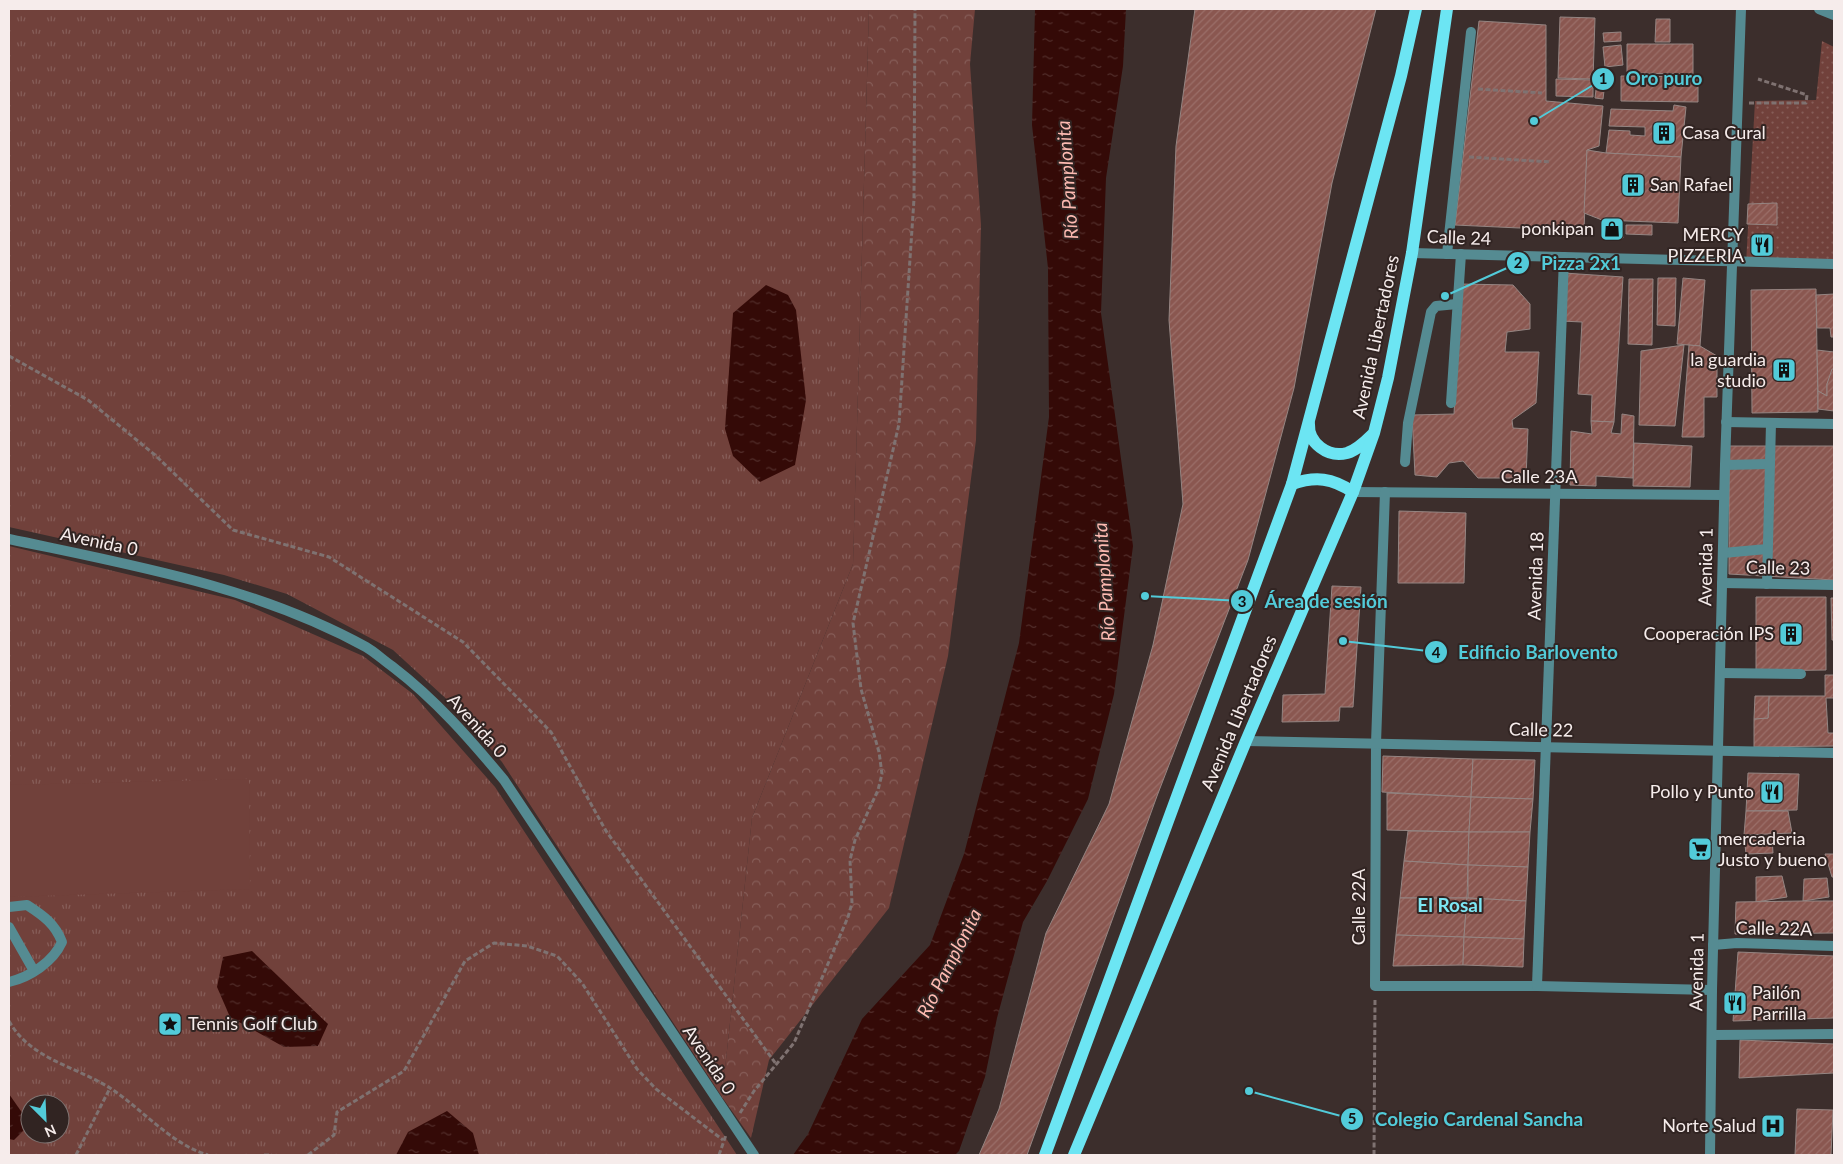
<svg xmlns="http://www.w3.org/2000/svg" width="1843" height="1164" viewBox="0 0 1843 1164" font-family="Lato,sans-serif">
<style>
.grass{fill:url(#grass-tufts);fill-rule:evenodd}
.forest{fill:url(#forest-crowns)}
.park{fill:url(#park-dots)}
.pitch{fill:#71413b}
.water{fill:url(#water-ripples)}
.building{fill:url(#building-hatch);stroke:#958582}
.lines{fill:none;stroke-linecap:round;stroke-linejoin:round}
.path{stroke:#7f7271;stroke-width:3;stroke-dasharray:5 2.5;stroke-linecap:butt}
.service{stroke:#558b92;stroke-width:10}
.minor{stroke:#558b92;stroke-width:10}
.tertiary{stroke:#558b92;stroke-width:10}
.primary{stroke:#6ce5f3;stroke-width:12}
.labels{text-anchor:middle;stroke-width:4;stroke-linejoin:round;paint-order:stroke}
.poi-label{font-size:18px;fill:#f6eceb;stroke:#312422;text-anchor:end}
.street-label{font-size:18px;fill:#f6eceb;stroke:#312422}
.water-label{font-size:19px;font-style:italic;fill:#fdbab1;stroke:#312422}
.neighbourhood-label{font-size:19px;font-weight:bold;fill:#7de7f4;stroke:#312422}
.leader{fill:none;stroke:#52cbd9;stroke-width:2}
.callout-dot{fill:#52cbd9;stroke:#312422;stroke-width:2}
.mark-label{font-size:15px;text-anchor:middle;font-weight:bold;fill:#111}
.callout-label{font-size:19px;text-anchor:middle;font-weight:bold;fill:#52cbd9;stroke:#312422;stroke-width:4;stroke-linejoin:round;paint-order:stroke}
</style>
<defs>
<pattern id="grass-tufts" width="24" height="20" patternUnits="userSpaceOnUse" patternTransform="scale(1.25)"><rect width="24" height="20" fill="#71413b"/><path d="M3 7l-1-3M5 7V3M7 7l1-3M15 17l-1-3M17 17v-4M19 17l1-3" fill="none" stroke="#865d58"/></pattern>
<pattern id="forest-crowns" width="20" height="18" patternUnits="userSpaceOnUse" patternTransform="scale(1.25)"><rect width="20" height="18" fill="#71413b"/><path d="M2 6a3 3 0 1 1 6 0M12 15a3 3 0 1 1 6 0" fill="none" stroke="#865d58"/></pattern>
<pattern id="park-dots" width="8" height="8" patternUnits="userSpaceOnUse" patternTransform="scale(1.25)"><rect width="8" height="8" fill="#71413b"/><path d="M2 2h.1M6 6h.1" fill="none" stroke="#865d58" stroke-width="1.8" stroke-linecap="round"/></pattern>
<pattern id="water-ripples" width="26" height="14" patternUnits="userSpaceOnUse" patternTransform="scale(1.25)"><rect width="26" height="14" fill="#340a07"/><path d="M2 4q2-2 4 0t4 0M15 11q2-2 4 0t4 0" fill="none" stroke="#522e2b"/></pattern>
<pattern id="building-hatch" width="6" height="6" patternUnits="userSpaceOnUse" patternTransform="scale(1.25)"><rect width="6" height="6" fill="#8a5750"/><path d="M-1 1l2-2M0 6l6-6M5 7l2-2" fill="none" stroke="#9b6f69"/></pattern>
</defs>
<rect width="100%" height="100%" fill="#3c2e2c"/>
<g class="grass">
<polygon points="9,9 869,9 853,564 752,818 722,1097 502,762 453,705 393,650 287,594 224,575 9,527"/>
<path d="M9,546L235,600L363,656L413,694L495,787L737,1155H9ZM30,1104H60V1134H30Z"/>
</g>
<polygon class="forest" points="869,9 975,9 970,64 981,225 976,440 948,656 889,908 769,1060 751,1138 722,1097 752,818 853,564"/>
<polygon class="park" points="1822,41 1834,47 1834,261 1746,264 1755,101 1816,100"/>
<polygon class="pitch" points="249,779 250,889 9,897 9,785"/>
<g class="water">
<polygon points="1035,9 1126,9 1123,66 1106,178 1101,313 1133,546 1114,694 1088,799 1047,881 1023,922 997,1018 985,1077 959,1151 955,1155 793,1155 808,1134 862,1019 930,945 964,854 1019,643 1049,417 1048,268 1032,125"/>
<polygon points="766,285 788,295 796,310 806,400 795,465 760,482 733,456 725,429 733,313"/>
<polygon points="252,951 328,1024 318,1046 284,1047 230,1017 217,987 223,957"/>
<polygon points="9,1094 30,1124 14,1140 9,1139"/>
<polygon points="447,1111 473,1133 479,1155 396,1155 408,1132"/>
</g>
<g class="building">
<polygon points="1195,9 1376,9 1332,183 1294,388 1248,560 1157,796 1027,1155 979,1155 999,1109 1046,933 1109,804 1153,645 1183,504 1169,320 1176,146"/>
<polygon points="1560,17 1595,18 1593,79 1558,78"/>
<polygon points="1656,19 1670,19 1670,42 1655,42"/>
<polygon points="1479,21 1546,25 1546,101 1603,106 1599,146 1587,150 1584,231 1455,225"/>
<polygon points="1621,32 1621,41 1604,42 1603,33"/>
<polygon points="1627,44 1693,44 1693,74 1627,73"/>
<polygon points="1621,45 1623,65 1605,67 1603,47"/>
<polygon points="1621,76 1698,77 1698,102 1621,101"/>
<polygon points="1556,79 1593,80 1593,97 1556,96"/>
<polygon points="1597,81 1605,82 1603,99 1595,98"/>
<polygon points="1674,105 1686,107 1681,157 1606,153 1609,130 1630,131 1630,135 1645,136 1645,127 1609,126 1611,109 1673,111"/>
<polygon points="1587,150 1606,153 1681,157 1678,223 1602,220 1584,213"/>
<polygon points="1777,203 1777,225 1747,224 1748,204"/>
<polygon points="1602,220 1622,221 1623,238 1602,238"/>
<polygon points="1626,225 1652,225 1652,235 1626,234"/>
<polygon points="1564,273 1623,277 1614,422 1591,421 1592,395 1578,394 1582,322 1561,321"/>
<polygon points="1658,278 1676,278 1675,326 1657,325"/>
<polygon points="1683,278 1705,280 1700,346 1677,344"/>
<polygon points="1629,279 1653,279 1652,345 1628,344"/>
<polygon points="1461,284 1513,285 1530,304 1530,329 1507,332 1505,352 1539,352 1536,403 1512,420 1513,428 1528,429 1526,478 1478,478 1463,461 1449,463 1437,477 1415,475 1412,415 1454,414"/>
<polygon points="1816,289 1818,412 1752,413 1751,290"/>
<polygon points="1834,294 1834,337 1831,337 1830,328 1817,328 1816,295"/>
<polygon points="1684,345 1675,426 1639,425 1641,351"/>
<polygon points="1689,345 1700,346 1717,356 1717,397 1704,397 1704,437 1682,437"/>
<polygon points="1817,350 1834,352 1834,369 1827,384 1827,396 1818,391"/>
<polygon points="1832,369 1834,369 1834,411 1818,409 1818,391 1827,396 1827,384"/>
<polygon points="1622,414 1634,416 1633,478 1596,476 1596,486 1570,485 1571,431 1592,434 1591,421 1614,422 1611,433 1621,434"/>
<polygon points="1634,443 1692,446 1690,487 1633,486"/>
<polygon points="1729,446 1834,446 1834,580 1729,574"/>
<polygon points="1399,511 1466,513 1464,583 1398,583"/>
<polygon points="1332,586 1361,587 1353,707 1340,707 1339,721 1282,722 1283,695 1325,694"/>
<polygon points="1756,597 1826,597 1826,670 1756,671"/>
<polygon points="1831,598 1834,598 1834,640 1832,640"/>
<polygon points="1825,675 1834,675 1834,698 1826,698 1828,733 1834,733 1834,718 1834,746 1754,747 1754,719 1768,718 1769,696 1825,696"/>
<polygon points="1755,696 1769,696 1768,718 1754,719"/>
<polygon points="1383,756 1473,759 1471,797 1382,792"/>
<polygon points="1473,759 1535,760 1533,799 1471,797"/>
<polygon points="1748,773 1799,774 1797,810 1746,811"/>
<polygon points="1387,793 1471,797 1469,832 1387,830"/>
<polygon points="1471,797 1533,799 1530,832 1469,832"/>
<polygon points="1746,811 1788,811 1792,833 1744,835"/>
<polygon points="1408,831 1469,832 1468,865 1404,861"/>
<polygon points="1469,832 1530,832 1528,867 1468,865"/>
<polygon points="1744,835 1772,838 1773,853 1746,854"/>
<polygon points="1825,854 1834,854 1834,877 1832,877"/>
<polygon points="1404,861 1468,865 1467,898 1400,898"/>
<polygon points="1468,865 1528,867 1526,901 1468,898"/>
<polygon points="1782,876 1787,897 1756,902 1756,877"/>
<polygon points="1827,878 1829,897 1803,901 1804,879"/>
<polygon points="1400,898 1467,898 1464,937 1396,935"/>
<polygon points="1467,898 1526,901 1524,939 1464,937"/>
<polygon points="1803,901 1834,901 1834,933 1735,934 1736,902"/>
<polygon points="1396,935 1464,937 1463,965 1393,966"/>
<polygon points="1464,937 1524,939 1523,967 1463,965"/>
<polygon points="1738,952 1834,956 1834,1018 1733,1021"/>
<polygon points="1740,1040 1834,1044 1834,1073 1739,1078"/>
<polygon points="1797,1109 1833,1110 1831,1155 1795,1155"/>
</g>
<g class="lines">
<g class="path">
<polyline points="1478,89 1542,93"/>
<polyline points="1749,103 1806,103 1807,95 1758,79"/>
<polyline points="1469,157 1551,162"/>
<polyline points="9,356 88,400 155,455 233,530 329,557 463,642 551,732 606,831 776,1064"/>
<path d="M9,1021C30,1059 75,1066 110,1088C141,1108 172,1145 208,1155"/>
<polyline points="740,1113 754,1091 794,1043 848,917 852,903 850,860 855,840 878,790 882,774 879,752 861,689 853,623 899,424 914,199 915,9"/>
<polyline points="76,1155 110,1088"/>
<polyline points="264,1155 272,1155"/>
<polyline points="308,1155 334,1135 337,1112 404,1071 465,961 494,943 527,946 557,956 582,983 637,1069 656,1089 723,1140"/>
<polyline points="719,1155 726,1135"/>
<polyline points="1374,1155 1375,998"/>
</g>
<g class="service">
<polyline points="1447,254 1471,32"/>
<polyline points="1451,403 1461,254"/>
<polyline points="1405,462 1408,423 1431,312 1436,306 1457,304"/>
<polyline points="1725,465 1768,464"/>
<polyline points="1723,553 1767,549"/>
<polyline points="1767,584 1771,423"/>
<polyline points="1720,673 1801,674"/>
<path d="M9,907L27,905C44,916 55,924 62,942C53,962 30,977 9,982"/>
<polyline points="9,927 34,971"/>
<polyline points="1713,945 1737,943 1834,946"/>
<polyline points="1713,1035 1834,1034"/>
</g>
<g class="minor">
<polyline points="1819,9 1834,15"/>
<polyline points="1412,253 1834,264"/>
<polyline points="1726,422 1834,424"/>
<polyline points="1353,492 1724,495"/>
<polyline points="1385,492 1376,743 1375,986 1537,986 1712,990"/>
<polyline points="1722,583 1834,585"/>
<polyline points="1246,741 1834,753"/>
<polyline points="1537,986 1564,257"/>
</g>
<g class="tertiary">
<path d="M9,539C131,565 255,586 366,647C375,652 384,661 393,667C436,700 470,739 504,780L754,1155"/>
<polyline points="1710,1155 1712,990 1725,465 1741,9"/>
</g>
<g class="primary">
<path d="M1309,424C1308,443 1328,458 1347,453C1357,450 1365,442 1372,435"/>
<path d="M1292,484C1316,476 1332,478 1353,492"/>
<polyline points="1045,1155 1292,484 1401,76 1416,9"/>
<polyline points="1074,1155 1246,741 1353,492 1374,433 1388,378 1412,253 1447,9"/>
</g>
</g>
<defs>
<g id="building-square" transform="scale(1.25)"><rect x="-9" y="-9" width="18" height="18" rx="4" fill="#52cbd9" stroke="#312422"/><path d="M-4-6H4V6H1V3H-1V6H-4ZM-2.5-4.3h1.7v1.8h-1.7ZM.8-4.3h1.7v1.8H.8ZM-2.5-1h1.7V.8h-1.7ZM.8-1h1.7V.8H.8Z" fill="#111"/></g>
<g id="shop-square" transform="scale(1.25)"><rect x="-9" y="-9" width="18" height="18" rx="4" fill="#52cbd9" stroke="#312422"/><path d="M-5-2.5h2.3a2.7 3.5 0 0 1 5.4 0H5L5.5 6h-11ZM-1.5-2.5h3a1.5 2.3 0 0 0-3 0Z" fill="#111"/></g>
<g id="restaurant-square" transform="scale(1.25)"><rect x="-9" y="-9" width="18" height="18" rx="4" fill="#52cbd9" stroke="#312422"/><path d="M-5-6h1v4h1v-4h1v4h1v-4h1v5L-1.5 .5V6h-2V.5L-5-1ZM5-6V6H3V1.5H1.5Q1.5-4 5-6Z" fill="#111"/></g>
<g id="supermarket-square" transform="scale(1.25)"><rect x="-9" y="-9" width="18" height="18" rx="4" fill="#52cbd9" stroke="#312422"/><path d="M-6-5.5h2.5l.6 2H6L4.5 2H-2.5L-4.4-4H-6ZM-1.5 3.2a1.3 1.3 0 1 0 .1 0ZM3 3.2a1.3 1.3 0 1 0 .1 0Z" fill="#111"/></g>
<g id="sight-square" transform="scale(1.25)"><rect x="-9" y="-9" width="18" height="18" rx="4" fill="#52cbd9" stroke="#312422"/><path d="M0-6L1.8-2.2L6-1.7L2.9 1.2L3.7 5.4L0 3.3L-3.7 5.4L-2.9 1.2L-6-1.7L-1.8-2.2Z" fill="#111"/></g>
<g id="hospital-square" transform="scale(1.25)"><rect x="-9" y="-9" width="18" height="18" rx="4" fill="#52cbd9" stroke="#312422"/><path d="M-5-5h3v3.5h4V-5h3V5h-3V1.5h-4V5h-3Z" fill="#111"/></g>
</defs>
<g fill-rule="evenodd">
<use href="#building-square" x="1664" y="133"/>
<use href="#building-square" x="1633" y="185"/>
<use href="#shop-square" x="1612" y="229"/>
<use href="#restaurant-square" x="1762" y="245"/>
<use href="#building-square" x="1784" y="370"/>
<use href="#building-square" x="1791" y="634"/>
<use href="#restaurant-square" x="1772" y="792"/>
<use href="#supermarket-square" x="1700" y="849"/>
<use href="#restaurant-square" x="1735" y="1003"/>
<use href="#sight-square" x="170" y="1024"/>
<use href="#hospital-square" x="1773" y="1126"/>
</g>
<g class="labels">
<g class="poi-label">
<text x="1682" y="139" text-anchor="start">Casa Cural</text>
<text x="1650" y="191" text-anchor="start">San Rafael</text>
<text x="1594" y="235">ponkipan</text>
<text x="1744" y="241">MERCY<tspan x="1744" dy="21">PIZZERIA</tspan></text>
<text x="1766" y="366">la guardia<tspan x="1766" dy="21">studio</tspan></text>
<text x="1774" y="640">Cooperación IPS</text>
<text x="1754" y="798">Pollo y Punto</text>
<text x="1718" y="845" text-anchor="start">mercaderia<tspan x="1718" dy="21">Justo y bueno</tspan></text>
<text x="1752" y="999" text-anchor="start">Pailón<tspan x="1752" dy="21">Parrilla</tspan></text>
<text x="188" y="1030" text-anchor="start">Tennis Golf Club</text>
<text x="1756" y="1132">Norte Salud</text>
</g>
<g class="street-label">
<text transform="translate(1459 238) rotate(2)" y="6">Calle 24</text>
<text transform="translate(1376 337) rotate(-78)" y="6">Avenida Libertadores</text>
<text x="1539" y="483">Calle 23A</text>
<text transform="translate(99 542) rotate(12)" y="6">Avenida 0</text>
<text transform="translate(1706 567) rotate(-89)" y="6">Avenida 1</text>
<text transform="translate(1778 568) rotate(1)" y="6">Calle 23</text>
<text transform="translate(1536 576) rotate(-88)" y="6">Avenida 18</text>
<text transform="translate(1239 713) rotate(-67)" y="6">Avenida Libertadores</text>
<text transform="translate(477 726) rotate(48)" y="6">Avenida 0</text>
<text transform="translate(1541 730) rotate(1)" y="6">Calle 22</text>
<text transform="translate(1359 907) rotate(-90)" y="6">Calle 22A</text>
<text transform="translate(1774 929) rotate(1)" y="6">Calle 22A</text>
<text transform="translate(1697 972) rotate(-89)" y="6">Avenida 1</text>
<text transform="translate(709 1060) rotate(56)" y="6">Avenida 0</text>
</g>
<g class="water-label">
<text transform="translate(1067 180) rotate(-94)" y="7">Río Pamplonita</text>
<text transform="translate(1104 582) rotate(-94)" y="7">Río Pamplonita</text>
<text transform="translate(949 963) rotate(-63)" y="7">Río Pamplonita</text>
</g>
<g class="neighbourhood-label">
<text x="1450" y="912">El Rosal</text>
</g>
</g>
<path class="leader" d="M1534 121L1603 79M1445 296L1518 263M1145 596L1242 601M1343 641L1436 652M1249 1091L1352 1119"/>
<g class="callout-dot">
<circle cx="1534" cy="121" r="5"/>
<circle cx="1445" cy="296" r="5"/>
<circle cx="1145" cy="596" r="5"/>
<circle cx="1343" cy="641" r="5"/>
<circle cx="1249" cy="1091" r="5"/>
<circle cx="1603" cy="79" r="12"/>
<circle cx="1518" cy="263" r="12"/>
<circle cx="1242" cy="601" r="12"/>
<circle cx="1436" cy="652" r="12"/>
<circle cx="1352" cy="1119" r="12"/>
</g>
<g class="mark-label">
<text x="1603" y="84">1</text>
<text x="1518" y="268">2</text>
<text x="1242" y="607">3</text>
<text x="1436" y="658">4</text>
<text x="1352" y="1124">5</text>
</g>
<g class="callout-label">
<text x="1664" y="85">Oro puro</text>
<text x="1581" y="270">Pizza 2x1</text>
<text x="1326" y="608">Área de sesión</text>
<text x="1538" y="659">Edificio Barlovento</text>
<text x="1479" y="1126">Colegio Cardenal Sancha</text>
</g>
<rect width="1843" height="1164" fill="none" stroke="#f6eceb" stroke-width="20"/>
<g transform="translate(45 1119) rotate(156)"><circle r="24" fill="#312422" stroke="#807472"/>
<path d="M0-4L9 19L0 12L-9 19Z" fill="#52cbd9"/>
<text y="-8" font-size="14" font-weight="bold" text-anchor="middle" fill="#f6eceb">N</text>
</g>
</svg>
